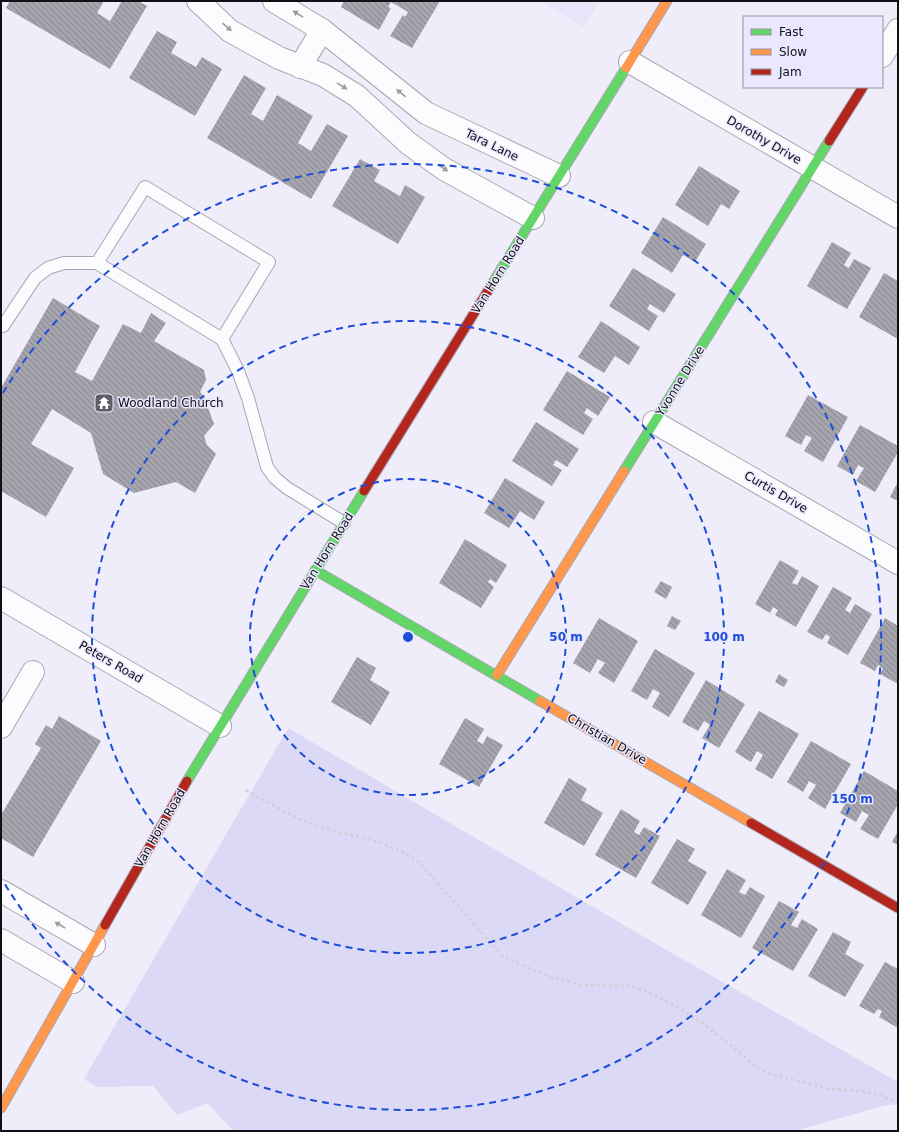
<svg xmlns="http://www.w3.org/2000/svg" width="899" height="1132" viewBox="0 0 899 1132" font-family="'DejaVu Sans',sans-serif">
<style>
.built{fill:#e8e5fb}
.park{fill:#dcd9f6}
.building{fill:url(#building-back-hatch)}
.lines{fill:none;stroke-linecap:round;stroke-linejoin:round}
.lane-casing{stroke:#a9a8b1;stroke-width:14}
.street-casing{stroke:#a9a8b1;stroke-width:24}
.fast-casing{stroke:#a9a8b1;stroke-width:11}
.slow-casing{stroke:#a9a8b1;stroke-width:11}
.jam-casing{stroke:#a9a8b1;stroke-width:11}
.path{stroke:#d0cfd4;stroke-width:2.5;stroke-dasharray:3 3;stroke-linecap:butt}
.lane{stroke:#fcfcfe;stroke-width:12}
.street{stroke:#fcfcfe;stroke-width:22}
.fast{stroke:#63d668;stroke-width:9}
.slow{stroke:#ff974d;stroke-width:9}
.jam{stroke:#b3261e;stroke-width:9}
.oneway{fill:#9e9ea2}
.ring{fill:none;stroke:#1d4ed8;stroke-width:2;stroke-dasharray:7 5}
.labels{text-anchor:middle;stroke-width:3;stroke-linejoin:round;paint-order:stroke}
.street-label{font-size:12px;fill:#111017;stroke:#eae8fe}
.poi-label{font-size:12px;fill:#111017;stroke:#eae8fe;text-anchor:start}
.centre{fill:#1d4ed8;stroke:#eae8fe;stroke-width:2}
.ring-label{font-size:12px;text-anchor:middle;font-weight:bold;fill:#1d4ed8;stroke:#eae8fe;stroke-width:3;stroke-linejoin:round;paint-order:stroke}
</style>
<defs>
<pattern id="building-back-hatch" width="6" height="6" patternUnits="userSpaceOnUse"><rect width="6" height="6" fill="#a6a5ae"/><path d="M-1 5l2 2M0 0l6 6M5-1l2 2" fill="none" stroke="#86858d"/></pattern>
</defs>
<rect width="100%" height="100%" fill="#eeedf9"/>
<polygon class="built" points="540,1 600,1 584,27"/>
<polygon class="park" points="288,728 670,952 898,1082 898,1104 883,1106 795,1131 233,1131 207,1103 177,1115 153,1086 96,1087 84,1079"/>
<g class="building">
<polygon points="10,1 104,1 97,13 110,21 122,1 138,1 147,6 110,69 6,8"/>
<polygon points="344,1 440,1 412,48 390,36 403,15 405,17 408,12 391,2 388,7 391,8 379,30 341,7"/>
<polygon points="157,31 177,42 171,53 196,67 202,57 222,69 195,116 129,78"/>
<polygon points="244,75 266,88 251,114 263,121 277,95 313,116 298,143 311,151 327,124 348,136 311,199 207,138"/>
<polygon points="360,159 380,170 374,181 400,196 405,185 425,197 398,244 332,206"/>
<polygon points="699,166 740,191 729,209 721,204 708,226 675,205"/>
<polygon points="663,217 706,244 695,262 683,255 672,273 641,253"/>
<polygon points="832,242 851,253 844,265 849,268 854,259 871,268 847,309 807,286"/>
<polygon points="633,268 676,294 664,313 650,304 647,309 658,316 649,331 609,306"/>
<polygon points="884,273 898,281 897,296 898,296 898,339 859,317"/>
<polygon points="53,298 100,326 75,372 92,381 123,324 141,333 151,313 166,323 154,341 204,370 206,380 200,392 204,397 214,424 204,436 207,445 216,454 195,493 176,482 134,493 103,474 91,433 52,409 31,444 74,468 46,517 1,491 1,388"/>
<polygon points="601,321 640,347 629,365 615,356 604,373 578,357"/>
<polygon points="567,371 610,397 598,416 587,408 584,413 593,419 583,435 543,410"/>
<polygon points="808,395 848,417 823,462 804,451 812,438 806,435 801,445 785,436"/>
<polygon points="536,422 579,449 567,467 556,460 553,465 562,470 552,486 512,461"/>
<polygon points="860,425 898,446 898,452 875,492 856,481 864,468 858,465 853,475 837,466"/>
<polygon points="505,478 545,502 534,520 520,511 509,528 484,513"/>
<polygon points="898,482 898,501 890,497"/>
<polygon points="465,539 507,565 496,583 490,579 488,582 494,587 481,608 439,583"/>
<polygon points="780,560 799,571 792,583 797,585 802,576 819,586 796,627 775,615 778,610 773,607 770,613 755,604"/>
<polygon points="661,581 672,587 666,599 654,592"/>
<polygon points="833,587 852,598 845,610 850,613 855,604 872,614 848,655 827,643 830,637 826,634 822,640 807,632"/>
<polygon points="672,616 681,621 675,630 667,626"/>
<polygon points="599,618 638,641 614,683 598,673 605,663 598,659 590,673 573,663"/>
<polygon points="885,618 898,626 898,684 880,674 883,668 878,665 875,671 860,663"/>
<polygon points="655,649 695,673 669,717 652,707 660,693 653,689 647,700 631,691"/>
<polygon points="357,657 376,668 370,680 390,692 371,725 331,702"/>
<polygon points="779,674 788,680 784,687 775,682"/>
<polygon points="706,680 745,704 719,748 702,738 710,725 704,721 698,731 682,722"/>
<polygon points="759,711 799,734 772,779 755,769 763,755 757,751 751,762 735,752"/>
<polygon points="59,716 101,741 33,857 1,838 1,815 41,748 35,744 46,725 52,729"/>
<polygon points="465,718 484,729 477,741 483,744 487,736 503,745 479,787 439,764"/>
<polygon points="811,741 851,764 825,809 808,798 816,785 809,781 803,792 787,782"/>
<polygon points="864,771 898,791 898,804 878,839 860,829 869,815 862,811 856,822 840,813"/>
<polygon points="569,778 587,789 581,800 603,813 584,846 544,823"/>
<polygon points="621,809 640,821 634,832 639,835 644,827 660,836 636,878 595,855"/>
<polygon points="898,831 898,845 892,842"/>
<polygon points="677,839 695,849 688,861 707,872 688,905 651,883"/>
<polygon points="727,869 746,880 739,892 745,895 750,887 765,896 741,938 701,915"/>
<polygon points="779,901 799,912 791,925 797,928 802,919 818,929 793,971 752,948"/>
<polygon points="833,932 851,942 845,954 864,965 845,997 808,976"/>
<polygon points="885,962 898,969 898,982 897,984 898,985 898,1028 879,1017 882,1011 878,1009 874,1014 859,1006"/>
</g>
<g class="lines">
<g class="lane-casing">
<g id="lane">
<polyline points="97,263 222,339"/>
<polyline points="1,324 3,326 35,278 48,268 64,263 97,263 145,187 269,262 222,339 238,371 248,398 267,467 275,478 287,488 344,523"/>
</g>
</g>
<g class="street-casing">
<g id="street">
<polyline points="198,1 230,31 279,58 323,75 357,96 408,143 444,169 533,218"/>
<polyline points="274,1 322,30 426,113 559,176"/>
<polyline points="882,56 898,30"/>
<polyline points="630,62 898,217"/>
<polyline points="300,67 322,30"/>
<polyline points="654,422 898,563"/>
<polyline points="1,598 220,726"/>
<polyline points="1,727 33,672"/>
<polyline points="1,891 94,945"/>
<polyline points="1,940 73,982"/>
</g>
</g>
<g class="fast-casing">
<g id="fast">
<polyline points="489,289 626,68"/>
<polyline points="624,471 829,141"/>
<polyline points="315,570 540,701"/>
<polyline points="187,781 364,491"/>
</g>
</g>
<g class="slow-casing">
<g id="slow">
<polyline points="626,68 667,1"/>
<polyline points="497,675 624,471"/>
<polyline points="540,701 751,823"/>
<polyline points="1,1108 105,925"/>
</g>
</g>
<g class="jam-casing">
<g id="jam">
<polyline points="829,141 863,87"/>
<polyline points="364,491 489,289"/>
<polyline points="751,823 898,908"/>
<polyline points="105,925 187,781"/>
</g>
</g>
<path class="path" d="M246,790C270,804 294,818 320,827C332,831 345,833 356,836C378,841 401,849 419,862L503,957L548,976L580,985L630,986L646,991L674,1005L704,1024L756,1066L766,1073L829,1089L860,1091L883,1096L898,1104"/>
<use href="#lane" class="lane"/>
<use href="#street" class="street"/>
<use href="#fast" class="fast"/>
<use href="#slow" class="slow"/>
<use href="#jam" class="jam"/>
</g>
<defs><path id="oneway-solid" d="M-6-.8H1V-3.2L6.5 0L1 3.2V.8H-6Z"/></defs>
<g class="oneway">
<use href="#oneway-solid" transform="translate(298 14) rotate(-148)"/>
<use href="#oneway-solid" transform="translate(227 27) rotate(41)"/>
<use href="#oneway-solid" transform="translate(342 86) rotate(32)"/>
<use href="#oneway-solid" transform="translate(401 93) rotate(-141)"/>
<use href="#oneway-solid" transform="translate(443 168) rotate(33)"/>
<use href="#oneway-solid" transform="translate(60 925) rotate(-150)"/>
</g>
<g class="ring">
<circle cx="408" cy="637" r="158"/>
<circle cx="408" cy="637" r="316"/>
<path d="M3 393A473 473 0 1 1 3 881"/>
</g>
<defs>
<g id="temple-square" transform="scale(1)"><rect x="-9" y="-9" width="18" height="18" rx="4" fill="#5e5d66" stroke="#eae8fe"/><path d="M0-6L5-2H3V0L6.5 2.5H4V6H1.5V3h-3V6H-4V2.5H-6.5L-3 0V-2H-5Z" fill="#fff"/></g>
</defs>
<g fill-rule="evenodd">
<use href="#temple-square" x="104" y="403"/>
</g>
<g class="labels">
<g class="street-label">
<text transform="translate(764 140) rotate(30)" y="4">Dorothy Drive</text>
<text transform="translate(492 145) rotate(26)" y="4">Tara Lane</text>
<text transform="translate(498 275) rotate(-58)" y="4">Van Horn Road</text>
<text transform="translate(680 381) rotate(-58)" y="4">Yvonne Drive</text>
<text transform="translate(776 492) rotate(30)" y="4">Curtis Drive</text>
<text transform="translate(327 551) rotate(-58)" y="4">Van Horn Road</text>
<text transform="translate(111 662) rotate(30)" y="4">Peters Road</text>
<text transform="translate(607 739) rotate(30)" y="4">Christian Drive</text>
<text transform="translate(160 828) rotate(-60)" y="4">Van Horn Road</text>
</g>
<g class="poi-label">
<text x="118" y="407">Woodland Church</text>
</g>
</g>
<circle cx="408" cy="637" r="6" class="centre"/>
<g class="ring-label">
<text x="566" y="641">50 m</text>
<text x="724" y="641">100 m</text>
<text x="852" y="803">150 m</text>
</g>
<rect width="899" height="1132" fill="none" stroke="#111017" stroke-width="4"/>
<rect x="743" y="16" width="140" height="72" fill="#eae8fe" stroke="#9392a2"/>
<rect x="751" y="29" width="20" height="6" fill="#63d668" stroke="#9392a2"/>
<text x="779" y="36" font-size="12" fill="#111017">Fast</text>
<rect x="751" y="49" width="20" height="6" fill="#ff974d" stroke="#9392a2"/>
<text x="779" y="56" font-size="12" fill="#111017">Slow</text>
<rect x="751" y="69" width="20" height="6" fill="#b3261e" stroke="#9392a2"/>
<text x="779" y="76" font-size="12" fill="#111017">Jam</text>
</svg>
